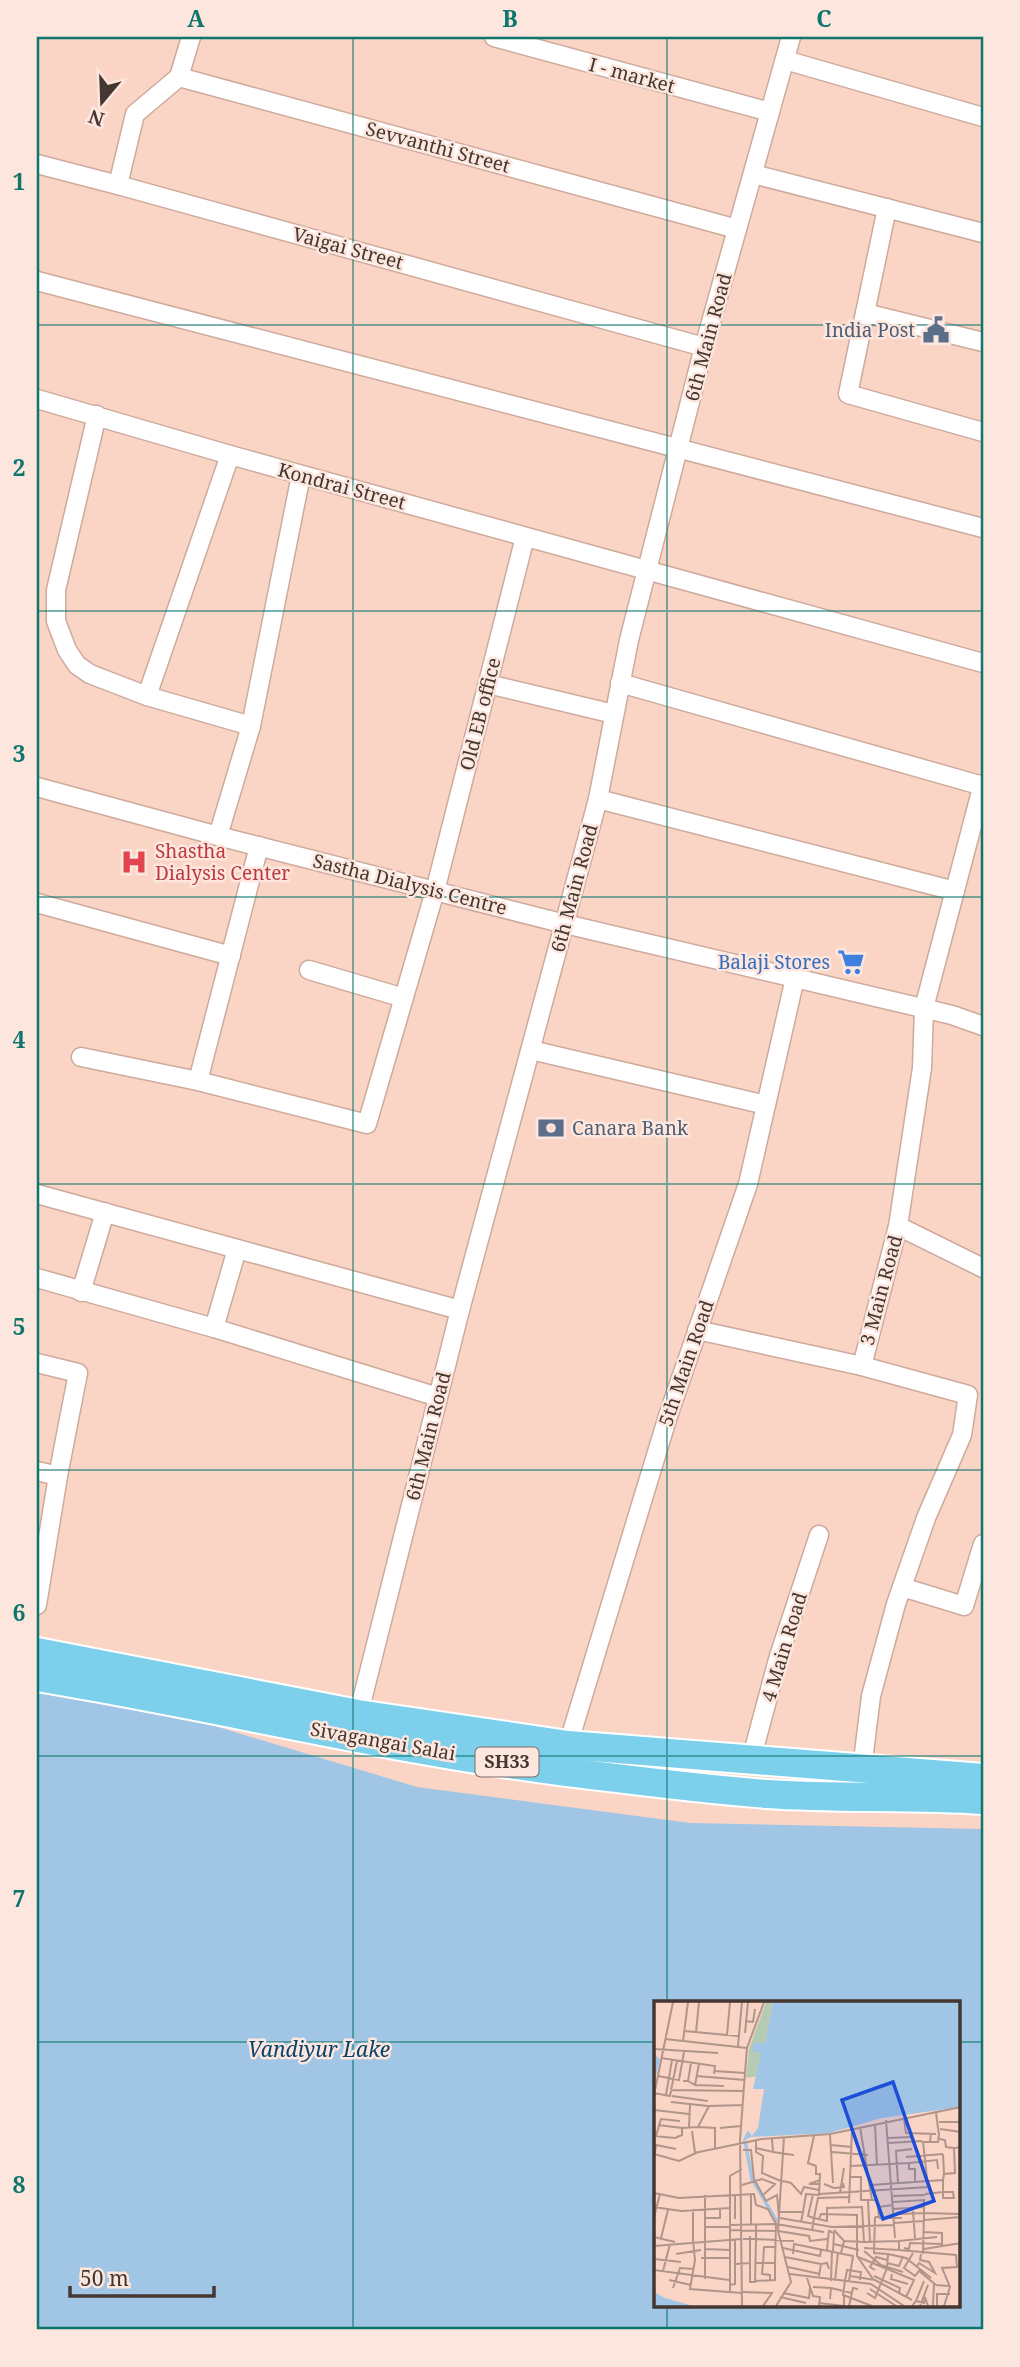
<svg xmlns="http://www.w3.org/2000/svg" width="1020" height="2367" viewBox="0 0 1020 2367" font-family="'Noto Serif',serif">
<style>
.water{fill:#a1c5e4;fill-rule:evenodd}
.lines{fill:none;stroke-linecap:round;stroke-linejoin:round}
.street-casing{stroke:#ceaa9c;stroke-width:21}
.primary-casing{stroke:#fff;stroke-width:32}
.street{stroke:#fff;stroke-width:18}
.primary{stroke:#7dd0ec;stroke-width:28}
.grid{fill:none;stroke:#0f766e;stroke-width:2;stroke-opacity:0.55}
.labels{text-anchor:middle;stroke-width:5;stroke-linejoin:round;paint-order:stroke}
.shield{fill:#fde6dd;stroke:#7c6b64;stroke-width:2}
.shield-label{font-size:18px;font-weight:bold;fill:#443630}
.street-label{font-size:19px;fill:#443630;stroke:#fde6dd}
.service-label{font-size:19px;fill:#4e5e75;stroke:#fde6dd;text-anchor:end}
.health-label{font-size:19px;fill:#be3a42;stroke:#fde6dd;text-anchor:start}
.shop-label{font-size:19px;fill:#366cbe;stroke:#fde6dd;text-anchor:end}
.water-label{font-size:21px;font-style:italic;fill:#07436b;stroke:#fde6dd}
.inset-river{fill:none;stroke:#a1c5e4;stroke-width:3.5}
.inset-road{fill:none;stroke:#b1958a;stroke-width:2}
.view{fill:#1d4ed8;fill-opacity:0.15;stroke:#1d4ed8;stroke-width:3.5}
.inset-edge{fill:none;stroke:#443630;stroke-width:3.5}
.neatline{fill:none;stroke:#0f766e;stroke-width:2.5}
.grid-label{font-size:23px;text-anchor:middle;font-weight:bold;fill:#0f766e}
</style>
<rect width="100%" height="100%" fill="#fad5c6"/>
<path class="water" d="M37,1690L162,1710L417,1787L690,1823L983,1829V2330H37ZM656,2003H959V2306H656Z"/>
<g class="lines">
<g class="street-casing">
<g id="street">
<polyline points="191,37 179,77 737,229"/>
<polyline points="494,37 770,112"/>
<polyline points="785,60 983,117"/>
<polyline points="179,77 135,114 118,185 704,347"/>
<polyline points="37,164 118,185"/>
<polyline points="753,174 983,233"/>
<polyline points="887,208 848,394 983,432"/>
<polyline points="37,281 983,528"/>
<polyline points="865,313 983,342"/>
<polyline points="37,399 230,455 983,663"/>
<polyline points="97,415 56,590 56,621 67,650 77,665 90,674 147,696"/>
<polyline points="230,455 147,696 251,726 218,836 565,924 952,1015 983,1026"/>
<polyline points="620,683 983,786"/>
<polyline points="488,684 614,714"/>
<polyline points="251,726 301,475"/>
<polyline points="37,787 218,836"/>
<polyline points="598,799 955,891"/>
<polyline points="37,903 231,956"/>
<polyline points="309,970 404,998"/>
<polyline points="531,1050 766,1105"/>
<polyline points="81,1057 198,1081 367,1124 435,891 525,537"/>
<polyline points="198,1081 259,846"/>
<polyline points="37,1194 460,1310"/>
<polyline points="898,1226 983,1268"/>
<polyline points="37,1278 214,1328 438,1397"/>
<polyline points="81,1292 105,1212"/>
<polyline points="214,1328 237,1249"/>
<polyline points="697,1330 862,1366"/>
<polyline points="37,1363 78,1373 58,1476 37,1605"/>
<polyline points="37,1471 58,1476"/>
<polyline points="902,1587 964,1606 983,1544"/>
<polyline points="356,1724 460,1310 598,799 629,640 704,347 791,37"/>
<polyline points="568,1745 668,1416 748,1184 795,978"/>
<polyline points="751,1760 779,1656 819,1535"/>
<polyline points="862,1769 871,1696 896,1604 926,1518 962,1435 968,1395 862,1366 898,1226 922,1068 924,1008 983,784"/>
</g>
</g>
<g class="primary-casing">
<g id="primary">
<polyline points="37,1652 358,1714 568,1745 983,1778"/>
<path d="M37,1677C214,1706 389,1750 567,1772C633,1780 700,1789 767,1794C838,1799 911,1795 983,1800"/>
</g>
</g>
<use href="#street" class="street"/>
<use href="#primary" class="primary"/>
</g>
<path class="grid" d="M353,37V2330M667,37V2003M37,325H983M37,611H983M37,897H983M37,1184H983M37,1470H983M37,1756H983M37,2042H656M959,2042H983M667,2306V2330"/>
<defs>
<g id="civic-bare" transform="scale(2.1)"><path d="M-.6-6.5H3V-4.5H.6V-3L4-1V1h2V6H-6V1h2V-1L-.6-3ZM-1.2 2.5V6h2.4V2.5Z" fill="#5c6f8a" stroke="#fde6dd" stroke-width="2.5" paint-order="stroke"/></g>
<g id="hospital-bare" transform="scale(2.1)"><path d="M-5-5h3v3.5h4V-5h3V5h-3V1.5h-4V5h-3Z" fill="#e0444e" stroke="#fde6dd" stroke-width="2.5" paint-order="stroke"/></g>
<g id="supermarket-bare" transform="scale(2.1)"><path d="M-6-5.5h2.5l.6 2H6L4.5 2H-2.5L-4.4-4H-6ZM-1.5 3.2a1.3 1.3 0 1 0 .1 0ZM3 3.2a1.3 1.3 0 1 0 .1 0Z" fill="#3f7fe0" stroke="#fde6dd" stroke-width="2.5" paint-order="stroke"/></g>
<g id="bank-bare" transform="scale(2.1)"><path d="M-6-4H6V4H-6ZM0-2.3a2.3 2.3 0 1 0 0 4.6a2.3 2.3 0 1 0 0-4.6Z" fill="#5c6f8a" stroke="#fde6dd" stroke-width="2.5" paint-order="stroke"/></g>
</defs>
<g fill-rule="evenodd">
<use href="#civic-bare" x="936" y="330"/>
<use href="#hospital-bare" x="134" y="862"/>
<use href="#supermarket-bare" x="851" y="962"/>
<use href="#bank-bare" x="551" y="1128"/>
</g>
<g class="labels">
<rect class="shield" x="475.5" y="1747.5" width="63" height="29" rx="5"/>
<g class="shield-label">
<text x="507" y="1768">SH33</text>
</g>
<g class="street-label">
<text transform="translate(632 75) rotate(15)" y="7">I - market</text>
<text transform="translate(438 147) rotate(15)" y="7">Sevvanthi Street</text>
<text transform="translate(348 248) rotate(15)" y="7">Vaigai Street</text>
<text transform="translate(708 337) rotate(-75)" y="7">6th Main Road</text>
<text transform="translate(342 486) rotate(15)" y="7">Kondrai Street</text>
<text transform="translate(480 714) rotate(-76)" y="7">Old EB office</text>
<text transform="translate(410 884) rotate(14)" y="7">Sastha Dialysis Centre</text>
<text transform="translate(574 888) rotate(-75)" y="7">6th Main Road</text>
<text transform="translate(881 1290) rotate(-75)" y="7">3 Main Road</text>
<text transform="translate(686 1363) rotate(-71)" y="7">5th Main Road</text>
<text transform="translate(428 1436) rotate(-76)" y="7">6th Main Road</text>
<text transform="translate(784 1647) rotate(-73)" y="7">4 Main Road</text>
<text transform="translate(383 1741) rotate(10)" y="7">Sivagangai Salai</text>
</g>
<g class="service-label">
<text x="915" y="337">India Post</text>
<text x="572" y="1135" text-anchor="start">Canara Bank</text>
</g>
<g class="health-label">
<text x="155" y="858">Shastha<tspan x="155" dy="22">Dialysis Center</tspan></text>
</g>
<g class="shop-label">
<text x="830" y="969">Balaji Stores</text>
</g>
<g class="water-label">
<text x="319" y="2057">Vandiyur Lake</text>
</g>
</g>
<g transform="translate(654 2001)">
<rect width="306" height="306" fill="#fad5c6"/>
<path d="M112,1H119L111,42H100L99,51L107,52L104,75L92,77L95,48Z" fill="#b5cbb2"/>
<path d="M119,1H306V106L228,117L175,132L96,136L88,141L94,129L98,135L104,127L110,88H99L107,52L99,51V42H111ZM0,291L11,297L39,305H0Z" fill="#a1c5e4"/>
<path class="inset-river" d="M0,55L4,59L0,76M91,140L98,178L123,221"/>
<path class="inset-road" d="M91,20L99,21L101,8M30,30L84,35M42,31L45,1M91,32L94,1M73,34L76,1M11,38L93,47M29,40L34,1M84,45L88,1M0,48L64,52M7,57L61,65L60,73M60,70L91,72M4,75L25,79L30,51M42,75L91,79M29,80H34L37,62M34,80L41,84L45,63M41,84L70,85M17,89L90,90M17,89L23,60M0,92L16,95L17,90M0,94L19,1M12,94L18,59M18,95L54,100M17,101L54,105M0,109L35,113M250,117L252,132L282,133M232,119L241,237M285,121H307M4,124L28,127M221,124L223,165M35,126L36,104M44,126L61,127V148M206,126L218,199M66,127L87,125M286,128L307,131M38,130L41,152M176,134L179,182M0,135L21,137L28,134V127L44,126L55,105L89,104M2,135L7,118L26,120M234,137L258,136M285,138L291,139L292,146L300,147M102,140V151L109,155L108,172L129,181M276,141H284L285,134L282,112M234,142L268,140M177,144L198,146M102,147L119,151L118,138M89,149H97L100,178L112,200L123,194L125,216M119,151L140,154M178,151L214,154M1,152L2,144L22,148M40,152L108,138L176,133L307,106M0,153L25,160L44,151M252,156L289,153M255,162L283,159L284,168M197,165L255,162V168H261V181M290,173L301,172L300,147L307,146M197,176H207V199H214M129,180L137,182L147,193L150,186L165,189M244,182L242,150L258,148M166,183H155L166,179M170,183L180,187L190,186L189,182M88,184L108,178L121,183L108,195M217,184L289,179M0,192L25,197L100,193L102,204L114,208L122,223L170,231M186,192L190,167M159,193L154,215L160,217M165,193L274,186L269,141H276L277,132M271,193L289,191H299L300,197H289V179L290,173L289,153M239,195L271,194M239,201L270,199V212L245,213M195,202L198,128M0,206L27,210L76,207M39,208V239M239,208L270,206M259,210L261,237M126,211H149L147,221M149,211L152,193L165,194L166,173H162V165L154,162L160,135M0,216L6,193M221,216H225L224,206L239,204M51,217H66V207M126,217L178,226L240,224M160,217L164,197L195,196M225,217H248M81,218V194M165,218L167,213L203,214V255L219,278M270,219L307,216M240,222L269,220M76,224L122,223L121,262H101M97,224V193M102,224V238L140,240M51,226H76M76,229L122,230M180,229L190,240L187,252M124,230L155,235L156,240L174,238L173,250M158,230L160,217L173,220V207L208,206L210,241L190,240M96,235V262M0,236L21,241M7,237L14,209M174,238L175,230L180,232L179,250M39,239L41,259L36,288L88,292M245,240L283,236M210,241L245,240V249L302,254L303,266L288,267L296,286L290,305M216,241L214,199H222L224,206M180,243L205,249M0,245L87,238M129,247L166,255L167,249M210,247L245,249M250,247L255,248L256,242L288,243V232L269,231M51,248L76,249M270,248L307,242M210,250L227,264L249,271M259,252L250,267L261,275L265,270L282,284L295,285M22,253L47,249M139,253L140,243L199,255L195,280M234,253L252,257L277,277M269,253L270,212L307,213M131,256L167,263M204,256L260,279L252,296M47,257H76M0,258L27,261M109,262L110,246H122M109,262L108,273L116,274V280M233,262L245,265L249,255M81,263L96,262V281H101L102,238H89H96M263,265L265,262L281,272L275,261L266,259L267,253M134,266L166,273M0,269L75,279M221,269L216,266L222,256L233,259M9,270L16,243M136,273L217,283L250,305M238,273L237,278L254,283M165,275L167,263L173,262L175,268M196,275L221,279L258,299M220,275L246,287L245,292M153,277L159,295L166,296L165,305M51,278V194M15,279L37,284M101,280L121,279V262M177,280L178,250M181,280L184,251M191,280L189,294L218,305M191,280L193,269L207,271L206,279M76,284L81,283V238M159,286L177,287L176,298M19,287L26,267L40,268M177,287L198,292M216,288L242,305M76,291V175L88,168M89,291L118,292L109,305M129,292L155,297L156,287M213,292L221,297L233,267L234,253L220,252L221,216M126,296L152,302M262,300L270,280M165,302L190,305V295M88,305L86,139L91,72L93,47L110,1M122,305L137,281L124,230L130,136M195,305L199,287L204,288M258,305L262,300L270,302L271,296L274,305M266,305L274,284M279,305L280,282M283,305V293H296"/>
<path class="view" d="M239,81L280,200L229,218L188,99Z"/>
<rect width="306" height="306" class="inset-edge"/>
</g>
<rect width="1020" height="2367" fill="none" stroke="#fde6dd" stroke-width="77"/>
<g transform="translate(102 102) rotate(199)" stroke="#fde6dd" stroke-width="5" paint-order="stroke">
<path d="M0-5L12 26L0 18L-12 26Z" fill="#443630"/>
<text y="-10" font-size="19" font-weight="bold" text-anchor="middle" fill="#443630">N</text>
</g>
<path d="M70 2286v10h144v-10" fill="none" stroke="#443630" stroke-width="3.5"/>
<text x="80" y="2286" font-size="21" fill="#443630" stroke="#fde6dd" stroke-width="5" paint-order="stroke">50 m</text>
<rect x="38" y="38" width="944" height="2290" class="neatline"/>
<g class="grid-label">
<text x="196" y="27">A</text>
<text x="510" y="27">B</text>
<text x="824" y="27">C</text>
<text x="19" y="190">1</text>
<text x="19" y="476">2</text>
<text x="19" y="762">3</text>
<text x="19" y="1048">4</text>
<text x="19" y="1335">5</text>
<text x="19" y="1621">6</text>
<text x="19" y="1907">7</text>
<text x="19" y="2193">8</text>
</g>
</svg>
